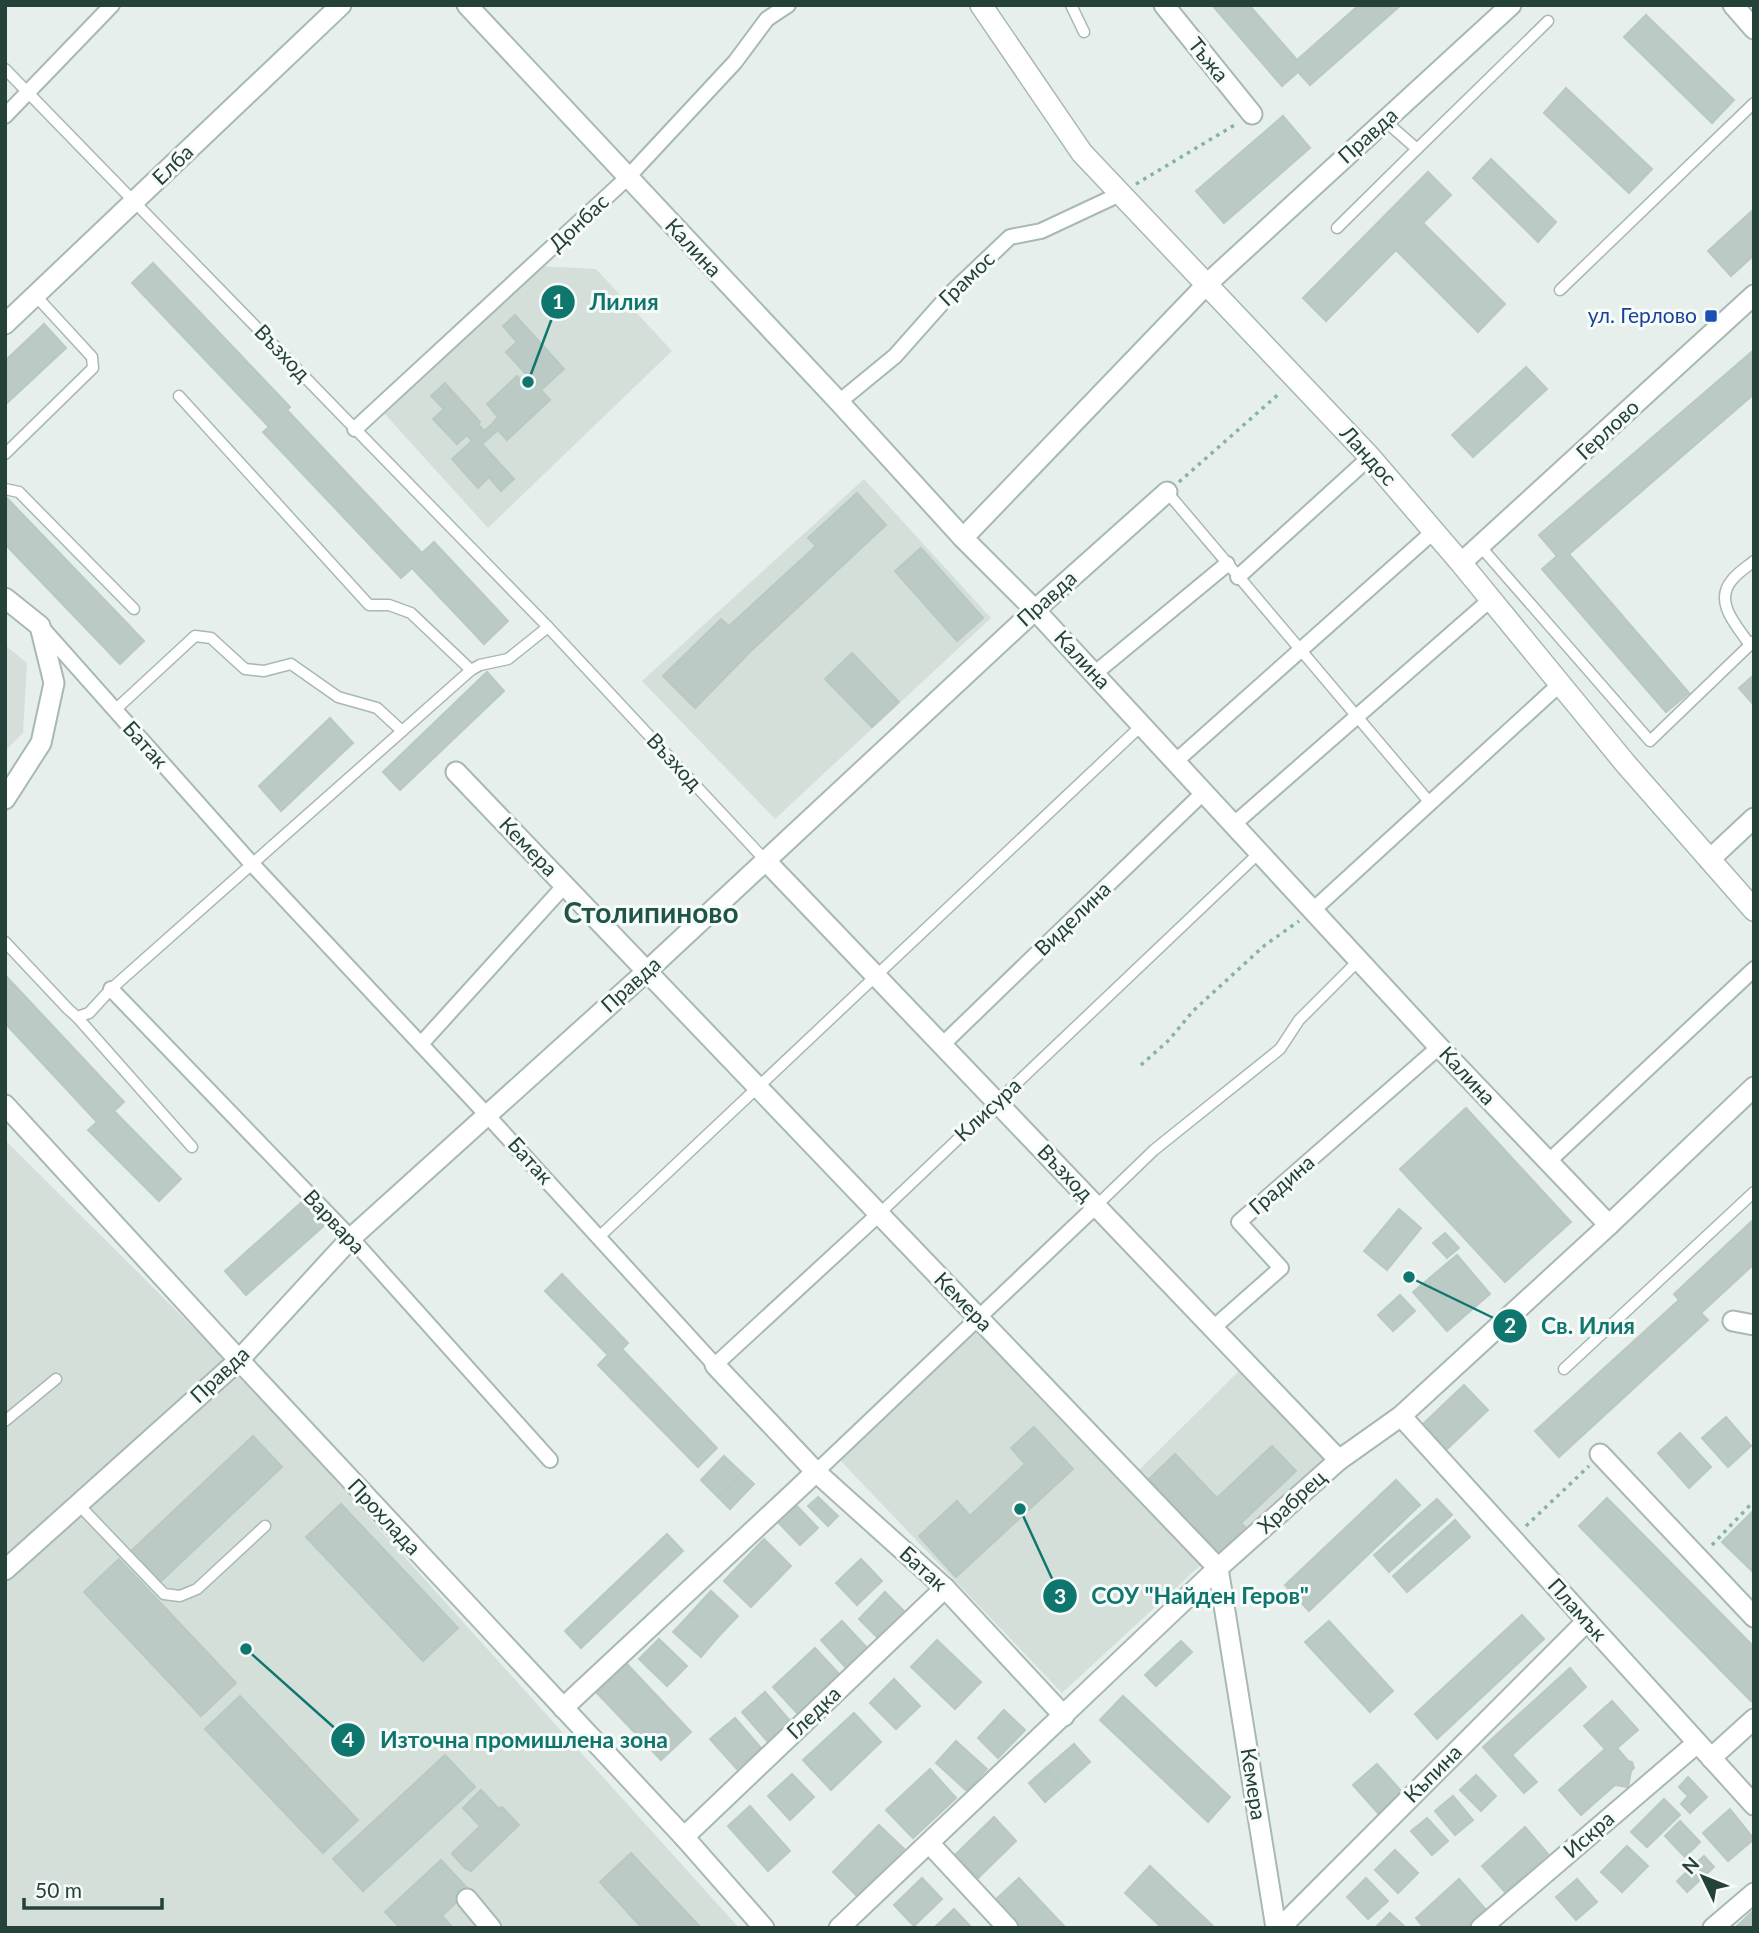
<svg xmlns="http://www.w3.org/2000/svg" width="1759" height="1933" viewBox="0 0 1759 1933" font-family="Lato,sans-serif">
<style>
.built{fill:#d4dfda}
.building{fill:#bbcac4;stroke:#b8c9c2;stroke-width:2}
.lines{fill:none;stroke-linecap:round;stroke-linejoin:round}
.service-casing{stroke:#a8b8b2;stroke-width:13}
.pedestrian-casing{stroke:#a8b8b2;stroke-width:18}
.minor-casing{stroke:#a8b8b2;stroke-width:23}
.tertiary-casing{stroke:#a8b8b2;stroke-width:24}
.path{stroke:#86b3a5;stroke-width:3.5;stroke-dasharray:3.5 5;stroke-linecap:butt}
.service{stroke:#fff;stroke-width:10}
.pedestrian{stroke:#fff;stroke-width:14}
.minor{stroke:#fff;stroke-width:19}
.tertiary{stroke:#fff;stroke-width:21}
.transit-dot{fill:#1a4fb4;stroke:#f7fbf9;stroke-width:2.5}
.labels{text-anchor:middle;stroke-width:6;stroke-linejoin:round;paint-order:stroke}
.street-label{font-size:21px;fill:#24423a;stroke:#f7fbf9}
.transit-label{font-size:21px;fill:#164399;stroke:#f7fbf9;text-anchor:end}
.district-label{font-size:28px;font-weight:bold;fill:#1f5548;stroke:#f7fbf9}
.leader{fill:none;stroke:#0f766e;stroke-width:2.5}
.callout-dot{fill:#0f766e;stroke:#f7fbf9;stroke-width:2.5}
.mark-label{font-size:21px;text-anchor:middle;font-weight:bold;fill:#fff}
.callout-label{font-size:23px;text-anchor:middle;font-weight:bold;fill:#0f766e;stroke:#f7fbf9;stroke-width:6;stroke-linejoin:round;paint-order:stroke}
</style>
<rect width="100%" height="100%" fill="#e6efeb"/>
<g class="built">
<polygon points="537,266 596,269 672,351 488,528 383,412"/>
<polygon points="864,479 991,618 775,819 642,681"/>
<polygon points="5,645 27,663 23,733 5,751"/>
<polygon points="5,1140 236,1370 739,1928 5,1928"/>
<polygon points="978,1329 1204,1562 1062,1693 836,1456"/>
<polygon points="1245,1365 1334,1460 1219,1564 1134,1475"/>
</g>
<g class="building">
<polygon points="1212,5 1249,5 1297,60 1359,5 1401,5 1310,85 1298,72 1282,86"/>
<polygon points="1646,15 1734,100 1712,123 1624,37"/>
<polygon points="1566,88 1652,169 1629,193 1544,113"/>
<polygon points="1283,116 1310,148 1224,223 1196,191"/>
<polygon points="1491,159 1556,222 1538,242 1473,178"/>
<polygon points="1428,172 1451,195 1423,223 1505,304 1478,332 1396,250 1326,321 1303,298"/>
<polygon points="1754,209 1754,255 1731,276 1708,251"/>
<polygon points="153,263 290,407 287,410 422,553 434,542 508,621 484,644 412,568 401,578 263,432 269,427 132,283"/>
<polygon points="515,315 564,369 541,390 550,400 507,440 498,430 482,444 514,479 501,491 489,477 478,488 452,459 472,441 467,435 457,444 433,419 444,409 431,396 445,383 480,422 478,424 484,431 492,424 498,417 487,404 517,376 528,388 534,383 506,352 517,342 503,326"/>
<polygon points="44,324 66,348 5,405 5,361"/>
<polygon points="1754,350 1754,394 1569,554 1689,693 1666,712 1542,569 1557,556 1539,535"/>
<polygon points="1526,367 1547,389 1473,457 1452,435"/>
<polygon points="857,493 886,525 752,650 695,708 663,676 721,619 729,626 816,546 808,538"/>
<polygon points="5,496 144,641 120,664 5,544"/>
<polygon points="921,548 983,618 957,641 895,571"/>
<polygon points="852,653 899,702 872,727 825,679"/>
<polygon points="487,672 504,691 400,790 383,772"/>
<polygon points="1754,675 1754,705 1739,688"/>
<polygon points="330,718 353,743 281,811 259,786"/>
<polygon points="5,975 124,1102 114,1111 181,1179 159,1201 88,1130 97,1122 5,1023"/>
<polygon points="1466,1108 1571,1222 1505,1282 1400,1169"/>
<polygon points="303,1201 325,1225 246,1295 225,1271"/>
<polygon points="1399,1209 1421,1228 1387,1270 1364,1251"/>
<polygon points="1753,1220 1754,1264 1701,1313 1708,1320 1559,1457 1535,1431 1679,1300 1674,1294"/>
<polygon points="1445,1233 1459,1248 1447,1258 1433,1243"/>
<polygon points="1457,1255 1490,1294 1447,1331 1413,1292"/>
<polygon points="562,1274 628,1343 622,1349 717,1448 698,1467 598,1365 608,1355 545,1291"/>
<polygon points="1400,1295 1415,1311 1393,1331 1378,1315"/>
<polygon points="1464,1385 1488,1410 1446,1450 1423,1424"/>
<polygon points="1726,1417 1751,1446 1728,1467 1702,1438"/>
<polygon points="1034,1427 1073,1469 956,1577 919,1536 957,1501 970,1516 1025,1464 1011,1448"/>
<polygon points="1680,1433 1711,1467 1689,1488 1658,1453"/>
<polygon points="253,1436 282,1467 159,1583 130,1552"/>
<polygon points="1272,1446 1296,1471 1241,1523 1247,1529 1217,1557 1146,1482 1175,1454 1217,1498"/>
<polygon points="724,1456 742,1473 718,1497 701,1480"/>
<polygon points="742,1473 754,1484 730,1509 718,1497"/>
<polygon points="1396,1480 1420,1505 1309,1611 1285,1585"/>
<polygon points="818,1497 838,1516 828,1526 808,1506"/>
<polygon points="1607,1498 1754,1647 1754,1698 1751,1701 1579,1526"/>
<polygon points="1437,1499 1452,1515 1389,1572 1374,1555"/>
<polygon points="792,1501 818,1528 800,1545 774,1518"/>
<polygon points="341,1504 458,1628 423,1661 306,1537"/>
<polygon points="1754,1510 1754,1573 1722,1542"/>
<polygon points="1455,1520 1470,1537 1407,1592 1393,1576"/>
<polygon points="667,1534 683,1551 581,1648 565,1631"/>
<polygon points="764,1539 791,1566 751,1607 724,1581"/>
<polygon points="119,1559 236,1683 201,1716 84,1592"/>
<polygon points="861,1559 882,1581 857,1605 836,1583"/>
<polygon points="711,1591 738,1616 717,1638 690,1614"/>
<polygon points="885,1592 908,1615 881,1641 859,1619"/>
<polygon points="690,1614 717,1638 701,1657 673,1632"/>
<polygon points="1522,1615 1544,1639 1437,1739 1415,1714"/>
<polygon points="842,1621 868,1649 847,1669 821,1640"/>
<polygon points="1329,1621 1393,1691 1370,1712 1305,1642"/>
<polygon points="659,1639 687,1666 667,1686 639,1659"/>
<polygon points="937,1640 981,1682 955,1709 911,1667"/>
<polygon points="1181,1641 1192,1652 1156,1686 1145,1675"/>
<polygon points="815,1648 841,1676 799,1715 773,1687"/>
<polygon points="626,1663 691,1732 661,1760 596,1692"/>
<polygon points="1570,1668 1586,1687 1512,1755 1537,1782 1524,1793 1483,1747"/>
<polygon points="894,1679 920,1706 896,1729 870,1703"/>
<polygon points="765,1692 791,1722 768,1742 742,1712"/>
<polygon points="240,1696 358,1820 323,1853 205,1729"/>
<polygon points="1123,1696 1230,1797 1208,1822 1100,1720"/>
<polygon points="1612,1701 1638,1730 1617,1748 1628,1761 1632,1762 1634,1768 1631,1771 1628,1787 1615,1785 1581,1815 1559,1790 1605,1749 1584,1726"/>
<polygon points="1004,1710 1025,1730 998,1758 978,1738"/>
<polygon points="854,1713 881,1742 831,1790 803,1760"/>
<polygon points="735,1718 761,1748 737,1769 710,1739"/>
<polygon points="956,1741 987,1769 967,1791 936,1763"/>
<polygon points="1074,1744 1090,1762 1062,1787 1046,1768"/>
<polygon points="445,1755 475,1787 363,1891 333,1859"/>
<polygon points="1377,1764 1402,1792 1378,1813 1353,1785"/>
<polygon points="1046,1768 1062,1787 1045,1802 1029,1783"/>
<polygon points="930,1769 956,1798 913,1838 886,1810"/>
<polygon points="792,1774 814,1797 790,1820 768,1796"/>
<polygon points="1476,1775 1496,1796 1481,1811 1460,1790"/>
<polygon points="1688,1777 1707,1797 1690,1813 1681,1804 1688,1796 1679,1787"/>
<polygon points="481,1790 498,1808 480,1826 463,1808"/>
<polygon points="1453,1796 1473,1820 1455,1835 1435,1811"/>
<polygon points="1664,1799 1680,1815 1647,1847 1631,1832"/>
<polygon points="750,1806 790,1851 768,1871 728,1826"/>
<polygon points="502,1807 519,1825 471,1871 465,1868 452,1854 453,1852 498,1809"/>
<polygon points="1730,1809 1754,1839 1728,1861 1703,1833"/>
<polygon points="994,1817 1016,1841 978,1878 955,1855"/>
<polygon points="1427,1818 1448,1841 1432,1855 1411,1831"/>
<polygon points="1680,1821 1700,1842 1685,1857 1665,1836"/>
<polygon points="879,1825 904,1849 857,1896 833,1872"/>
<polygon points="1525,1827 1548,1854 1505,1892 1482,1866"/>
<polygon points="1627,1846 1648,1866 1622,1892 1601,1872"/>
<polygon points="1395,1850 1418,1873 1398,1893 1375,1870"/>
<polygon points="631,1853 701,1928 642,1928 600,1882"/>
<polygon points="1704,1856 1714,1867 1687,1892 1677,1881"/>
<polygon points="441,1860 469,1890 442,1916 453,1928 400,1928 385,1912"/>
<polygon points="1150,1866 1215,1928 1162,1928 1125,1893"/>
<polygon points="922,1878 942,1899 914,1926 894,1905"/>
<polygon points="1019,1878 1044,1905 1020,1927 995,1900"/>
<polygon points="1366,1878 1388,1901 1368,1919 1347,1897"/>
<polygon points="1459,1879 1486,1910 1465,1928 1424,1928 1416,1918"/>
<polygon points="1577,1879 1597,1902 1576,1920 1556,1897"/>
<polygon points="1044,1905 1065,1927 1021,1928 1020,1927"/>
<polygon points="954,1909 972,1928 934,1928"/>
<polygon points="1754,1910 1754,1928 1735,1928"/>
<polygon points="1390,1913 1406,1928 1375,1928"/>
</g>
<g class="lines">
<g class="service-casing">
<g id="service">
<polyline points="1071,5 1084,32"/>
<polyline points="5,69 548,627 765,860"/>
<polyline points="1385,121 1417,149 1548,21"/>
<polyline points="1337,228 1417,149"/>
<polyline points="1560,290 1754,103"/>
<polyline points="179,396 369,605 389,605 411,613 471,670"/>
<polyline points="5,454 93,368 92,357 35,295"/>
<polyline points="5,489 19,492 134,609"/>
<polyline points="1167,492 1431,804"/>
<polyline points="1480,546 1650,741 1754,641"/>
<path d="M1750,645C1737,626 1713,602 1732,580C1738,572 1747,567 1754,561"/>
<polyline points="115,710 195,636 211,638 245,669 264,671 291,664 338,697 377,708 402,731"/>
<polyline points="5,942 68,1009 77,1017 89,1013 111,989 471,670 480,665 508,659 548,627"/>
<polyline points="77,1017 192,1147"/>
<polyline points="1096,1206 1154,1150 1280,1049 1299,1020 1359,960"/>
<polyline points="879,1214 1260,852"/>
<polyline points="599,1237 1142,725"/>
<polyline points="1564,1369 1754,1192"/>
<polyline points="5,1421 56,1379"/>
<polyline points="78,1504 164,1594 180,1596 197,1589 265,1526"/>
</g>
</g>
<g class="pedestrian-casing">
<g id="pedestrian">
<polyline points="5,116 112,5"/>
<polyline points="839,402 895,356 950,294 1010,237 1041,231 1120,194"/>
<polyline points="355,429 627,178 735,62 767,19 788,5"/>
<polyline points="1238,577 1370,457"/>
<polyline points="43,629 252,864 487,1115 715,1365 879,1214"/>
<polyline points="1094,674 1227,564"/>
<polyline points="1176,761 1433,532"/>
<polyline points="1234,824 1490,600"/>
<polyline points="1313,910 1560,684"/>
<polyline points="111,989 351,1238 550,1460"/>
<polyline points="421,1044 565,885"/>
<polyline points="942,1045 1204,792"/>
<polyline points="1548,1162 1754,969"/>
<polyline points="1213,1328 1281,1268 1239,1222 1439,1047"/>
<polyline points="816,1472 1096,1206"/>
</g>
</g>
<g class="minor-casing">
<g id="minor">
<polyline points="467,5 839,402 963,538 1035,610 1439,1047 1609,1225"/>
<polyline points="1164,5 1252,114"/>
<polyline points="1733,5 1754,29"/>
<polyline points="5,324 341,5"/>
<polyline points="963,538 1207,284 1511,5"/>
<polyline points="1461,563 1754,295"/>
<polyline points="5,598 40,626 54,683 41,743 5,799"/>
<polyline points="456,772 1218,1568 1276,1928"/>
<polyline points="765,860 1339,1460"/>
<polyline points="1709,860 1754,818"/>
<polyline points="5,1105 239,1360 684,1837 764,1928"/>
<polyline points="1733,1321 1754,1325"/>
<polyline points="715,1365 816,1472 945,1588 1064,1716"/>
<polyline points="1401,1416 1754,1805"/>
<polyline points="1600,1454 1754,1617"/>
<polyline points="5,1570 239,1360 351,1238 647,971 1035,610 1167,492"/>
<polyline points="563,1708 816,1472"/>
<polyline points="1711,1758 1754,1719"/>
<polyline points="684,1837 945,1588"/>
<polyline points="929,1843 1008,1928"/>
<polyline points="467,1899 491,1928"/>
<polyline points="839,1928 1218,1568 1339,1460 1401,1416 1609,1225 1754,1087"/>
<polyline points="1280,1928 1587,1621"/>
<polyline points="1481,1928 1697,1743"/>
<polyline points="1713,1928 1754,1893"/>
</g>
</g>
<g class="tertiary-casing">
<polyline id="tertiary" points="981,5 1082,153 1370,457 1461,563 1625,763 1754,910"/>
</g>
<g class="path">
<polyline points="1136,184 1238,123"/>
<polyline points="1179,482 1281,392"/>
<polyline points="1141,1065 1169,1040 1193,1011 1265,945 1299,921"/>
<polyline points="1526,1526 1589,1466"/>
<polyline points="1712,1545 1754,1501"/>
</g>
<use href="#service" class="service"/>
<use href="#pedestrian" class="pedestrian"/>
<use href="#minor" class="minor"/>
<use href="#tertiary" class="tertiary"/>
</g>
<rect class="transit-dot" x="1704" y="309" width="14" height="14" rx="3.5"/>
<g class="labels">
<g class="street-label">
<text transform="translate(1208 60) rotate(51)" y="7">Тъжа</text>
<text transform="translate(1368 136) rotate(-42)" y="7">Правда</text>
<text transform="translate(173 165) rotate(-44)" y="7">Елба</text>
<text transform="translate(579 223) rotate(-43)" y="7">Донбас</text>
<text transform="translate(693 248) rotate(47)" y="7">Калина</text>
<text transform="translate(967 279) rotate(-44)" y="7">Грамос</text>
<text transform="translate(282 353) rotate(46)" y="7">Възход</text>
<text transform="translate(1608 430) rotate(-43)" y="7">Герлово</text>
<text transform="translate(1368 456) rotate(48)" y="7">Ландос</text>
<text transform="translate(1047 599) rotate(-42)" y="7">Правда</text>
<text transform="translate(1082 660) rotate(47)" y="7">Калина</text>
<text transform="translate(145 745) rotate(48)" y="7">Батак</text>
<text transform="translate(674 762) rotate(47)" y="7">Възход</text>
<text transform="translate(528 847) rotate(46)" y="7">Кемера</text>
<text transform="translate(1073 919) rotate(-44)" y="7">Виделина</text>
<text transform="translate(631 985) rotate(-42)" y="7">Правда</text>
<text transform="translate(1467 1076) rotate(47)" y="7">Калина</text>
<text transform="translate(988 1110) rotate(-43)" y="7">Клисура</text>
<text transform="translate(530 1161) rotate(48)" y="7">Батак</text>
<text transform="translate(1065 1173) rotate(46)" y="7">Възход</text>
<text transform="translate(1282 1185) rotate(-41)" y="7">Градина</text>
<text transform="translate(334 1222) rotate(47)" y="7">Варвара</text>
<text transform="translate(963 1302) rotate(46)" y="7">Кемера</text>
<text transform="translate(220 1375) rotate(-43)" y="7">Правда</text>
<text transform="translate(1292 1502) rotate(-42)" y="7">Храбрец</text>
<text transform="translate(384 1517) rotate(47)" y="7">Прохлада</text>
<text transform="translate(923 1569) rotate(42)" y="7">Батак</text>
<text transform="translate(1577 1610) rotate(48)" y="7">Пламък</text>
<text transform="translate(814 1713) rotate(-44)" y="7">Гледка</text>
<text transform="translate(1433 1774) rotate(-45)" y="7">Къпина</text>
<text transform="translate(1253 1784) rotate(81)" y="7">Кемера</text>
<text transform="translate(1589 1835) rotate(-41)" y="7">Искра</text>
</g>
<g class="transit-label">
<text x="1697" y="323">ул. Герлово</text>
</g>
<g class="district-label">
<text x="651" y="923">Столипиново</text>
</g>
</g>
<path class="leader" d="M528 382L558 302M1409 1277L1510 1326M1020 1509L1060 1596M246 1649L348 1740"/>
<g class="callout-dot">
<circle cx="528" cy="382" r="7"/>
<circle cx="1409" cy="1277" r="7"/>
<circle cx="1020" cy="1509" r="7"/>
<circle cx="246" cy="1649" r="7"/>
<circle cx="558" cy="302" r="18"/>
<circle cx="1510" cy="1326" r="18"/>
<circle cx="1060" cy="1596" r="18"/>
<circle cx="348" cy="1740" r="18"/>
</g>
<g class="mark-label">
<text x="558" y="309">1</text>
<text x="1510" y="1333">2</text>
<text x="1060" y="1604">3</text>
<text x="348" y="1747">4</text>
</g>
<g class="callout-label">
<text x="624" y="310">Лилия</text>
<text x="1588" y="1334">Св. Илия</text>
<text x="1200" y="1604">СОУ "Найден Геров"</text>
<text x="524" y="1748">Източна промишлена зона</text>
</g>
<rect width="1759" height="1933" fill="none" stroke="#24423a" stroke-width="14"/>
<g transform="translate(1703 1877) rotate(313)" stroke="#f7fbf9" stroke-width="5" paint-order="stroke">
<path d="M0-5L12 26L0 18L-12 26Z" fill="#24423a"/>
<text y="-10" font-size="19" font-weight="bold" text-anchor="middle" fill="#24423a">N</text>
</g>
<path d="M24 1898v10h138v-10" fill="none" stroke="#24423a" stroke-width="3.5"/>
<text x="35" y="1898" font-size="21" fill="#24423a" stroke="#f7fbf9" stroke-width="5" paint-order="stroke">50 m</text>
</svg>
